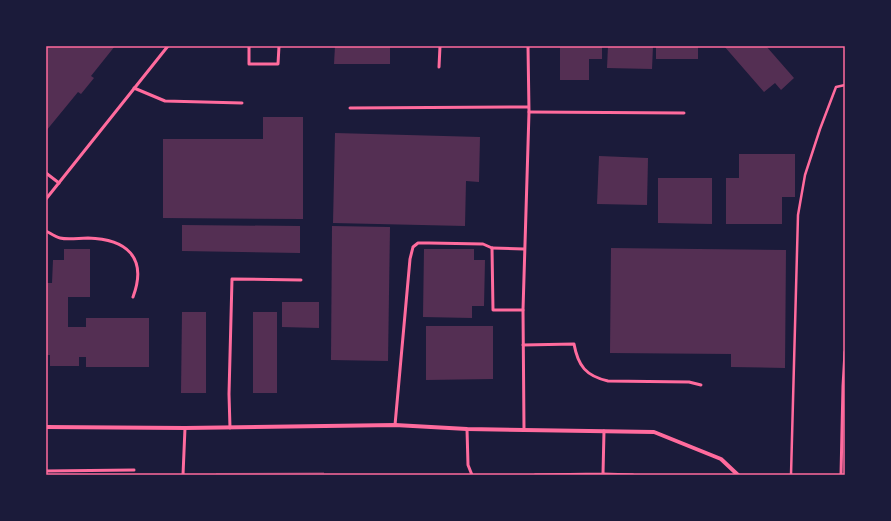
<svg xmlns="http://www.w3.org/2000/svg" width="891" height="521" viewBox="0 0 891 521" font-family="'Open Sans',sans-serif">
<style>
.building{fill:#542f53}
.lines{fill:none;stroke-linecap:round;stroke-linejoin:round}
.path{stroke:#ff6b9d;stroke-width:2.5}
.service{stroke:#ff6b9d;stroke-width:3}
.minor{stroke:#ff6b9d;stroke-width:4}
.neatline{fill:none;stroke:#ff6b9d;stroke-width:1.5}
</style>
<rect width="100%" height="100%" fill="#1b1b3a"/>
<g class="building">
<polygon points="46,46 115,46 91,76 94,78 81,94 78,92 46,131"/>
<polygon points="335,46 390,46 390,64 334,64"/>
<polygon points="560,46 602,46 602,59 589,59 589,80 560,80"/>
<polygon points="608,46 653,46 652,69 607,68"/>
<rect x="656" y="46" width="42" height="13"/>
<polygon points="724,46 766,46 794,78 781,90 775,83 764,92"/>
<polygon points="263,117 303,117 303,219 163,218 163,139 263,139"/>
<polygon points="335,133 480,137 479,182 466,181 465,226 333,223"/>
<polygon points="739,154 795,154 795,197 782,197 782,224 726,224 726,178 739,178"/>
<polygon points="599,156 648,158 647,205 597,204"/>
<polygon points="658,178 712,178 712,224 658,223"/>
<polygon points="182,225 300,226 300,253 182,251"/>
<polygon points="332,226 390,227 388,361 331,360"/>
<polygon points="611,248 786,250 785,368 731,367 731,354 610,353"/>
<polygon points="64,249 90,249 90,297 68,297 68,327 86,327 86,318 149,318 149,367 86,367 86,357 79,357 79,366 50,366 50,355 46,355 46,283 52,283 53,260 64,260"/>
<polygon points="424,249 474,249 474,260 485,260 484,306 472,306 472,318 423,317"/>
<polygon points="282,302 319,302 319,328 282,327"/>
<polygon points="182,312 206,312 206,393 181,393"/>
<rect x="253" y="312" width="24" height="81"/>
<polygon points="426,326 493,326 493,379 426,380"/>
<polygon points="324,472 324,475 216,475 216,473"/>
</g>
<g class="lines">
<polyline class="path" points="791,475 798,215 805,175 820,129 836,87 845,85"/>
<g class="service">
<polyline points="249,46 249,64 278,64 279,46"/>
<polyline points="439,67 440,46"/>
<polyline points="134,88 165,101 242,103"/>
<polyline points="350,108 528,107"/>
<polyline points="529,112 684,113"/>
<polyline points="46,173 59,183"/>
<polyline points="46,199 168,46"/>
<path d="M46,231C50,233 55,237 60,238C68,240 79,238 88,238C126,239 148,257 133,297"/>
<polyline points="492,248 493,310 523,310"/>
<path d="M523,345L574,344C578,366 586,376 608,381L689,382L701,385"/>
<polyline points="395,425 410,259 413,247 418,243 429,243 483,244 492,248 524,249"/>
<polyline points="230,428 229,394 232,279 301,280"/>
<polyline points="467,429 468,465 472,475"/>
<polyline points="524,429 523,310 529,112 528,46"/>
<polyline points="46,471 134,470"/>
<polyline points="603,474 633,475"/>
<polyline points="183,475 185,428"/>
<polyline points="535,475 603,474 604,431"/>
<polyline points="841,475 843,386 845,352"/>
</g>
<polyline class="minor" points="46,427 185,428 395,425 467,429 654,432 721,459 738,475"/>
</g>
<rect width="891" height="521" fill="none" stroke="#1b1b3a" stroke-width="94"/>
<rect x="47" y="47" width="797" height="427" class="neatline"/>
</svg>
